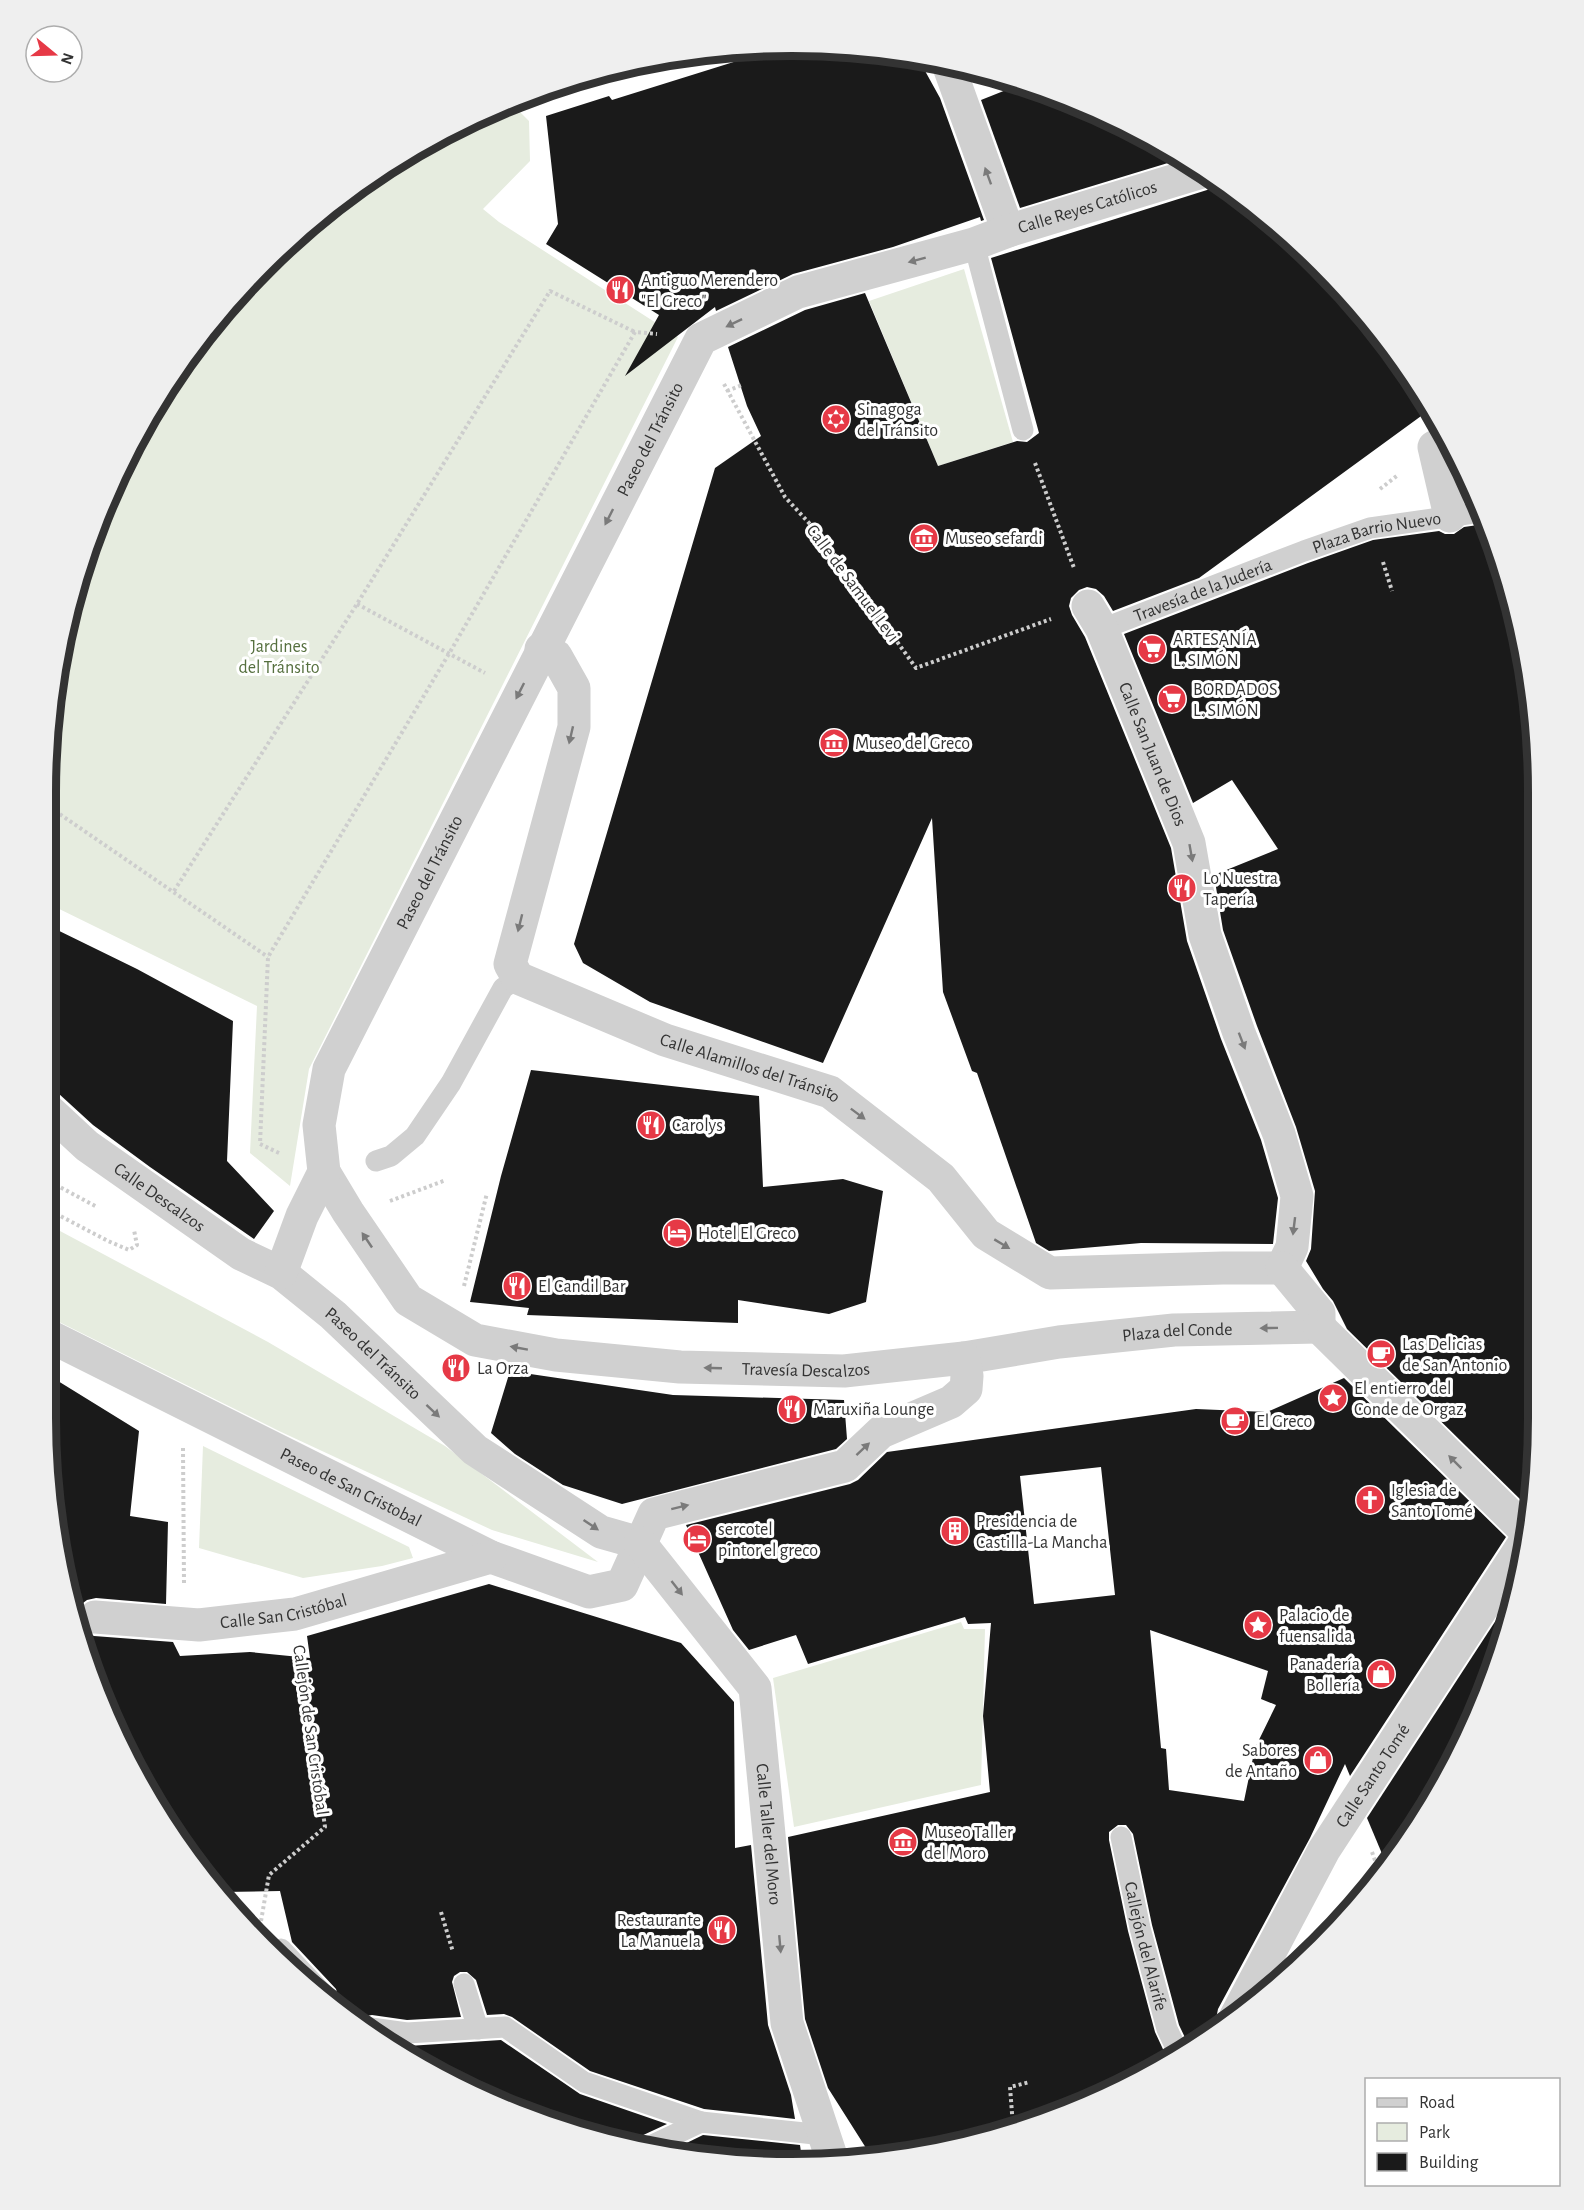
<svg xmlns="http://www.w3.org/2000/svg" width="1584" height="2210" viewBox="0 0 1584 2210" font-family="'Alegreya Sans',sans-serif">
<style>
.green{fill:#e6ecdf}
.building{fill:#1a1a1a;fill-rule:evenodd}
.lines{fill:none;stroke-linecap:round;stroke-linejoin:round}
.path{stroke:#cdcdcd;stroke-width:4;stroke-dasharray:3 3;stroke-linecap:butt}
.service{stroke:#d0d0d0;stroke-width:21}
.minor{stroke:#d0d0d0;stroke-width:33}
.oneway{fill:#7a7a7a}
.labels{text-anchor:middle;stroke-width:6;stroke-linejoin:round;paint-order:stroke}
.street-label{font-size:18px;fill:#333;stroke:#fff}
.poi-label{font-size:18px;fill:#333;stroke:#fff;text-anchor:start}
.park-label{font-size:18px;fill:#56703f;stroke:#fff}
.rim{fill:none;stroke:#333;stroke-width:8}
</style>
<rect width="100%" height="100%" fill="#fff"/>
<g class="green">
<polygon points="526,96 530,102 518,110 529,121 530,161 483,209 499,222 678,337 309,1069 290,1186 250,1153 257,1006 45,902 45,792 59,646 102,506 145,418 230,300 300,230 419,145"/>
<polygon points="964,269 1013,442 938,466 869,301"/>
<polygon points="45,1223 268,1342 445,1446 598,1562 492,1530 279,1431 45,1315"/>
<polygon points="203,1446 409,1547 413,1558 382,1566 303,1578 199,1548"/>
<polygon points="961,1622 964,1629 985,1629 981,1785 794,1827 773,1678"/>
</g>
<g class="building">
<polygon points="841,47 919,60 940,98 984,220 981,221 980,217 893,247 793,274 716,311 715,307 625,376 659,315 546,244 558,224 546,116 609,96 612,100 775,49"/>
<polygon points="1021,84 1123,122 1181,159 1020,208 981,100"/>
<polygon points="1218,181 1247,200 1354,300 1428,411 1199,578 1113,611 1104,596 1096,589 1087,587 1079,590 1071,598 1069,606 1072,615 1085,637 1171,848 1187,941 1221,1039 1261,1140 1278,1198 1273,1244 1141,1243 1049,1251 1036,1243 977,1073 972,1071 943,992 932,818 823,1063 650,1002 583,963 574,944 715,468 761,436 747,406 728,347 805,310 865,293 938,466 1017,441 1027,442 1039,433 991,258 1207,190"/>
<polygon points="1485,524 1513,598 1533,694 1537,1467 1530,1509 1347,1329 1333,1301 1323,1289 1306,1261 1311,1249 1315,1191 1296,1127 1257,1026 1223,930 1214,875 1278,849 1232,780 1193,803 1124,634 1308,563 1373,540 1439,531 1445,534 1454,534 1464,527"/>
<polygon points="45,924 137,969 233,1021 227,1161 274,1211 254,1239 150,1167 93,1125 58,1093 45,1085"/>
<polygon points="531,1070 759,1096 763,1187 843,1179 883,1191 866,1302 829,1314 738,1300 738,1323 527,1315 529,1308 470,1302 501,1176"/>
<polygon points="510,1371 673,1395 844,1400 847,1439 836,1449 622,1504 563,1485 515,1454 491,1433"/>
<polygon points="45,1373 139,1431 130,1516 168,1522 166,1604 96,1598 87,1600 83,1603 69,1603 45,1418"/>
<path d="M1344,1378L1506,1537L1350,1776L1345,1764L1310,1838L1218,2009L1216,2019L1220,2029L1190,2048L1179,2025L1152,1925L1133,1834L1126,1825H1118L1109,1832V1840L1128,1931L1155,2032L1168,2060L1078,2108L890,2159H873L828,2088L805,2019L788,1837L990,1792L983,1716L991,1623L968,1624L965,1617L808,1664L796,1635L749,1650L733,1630L686,1525L850,1484L858,1480L887,1452L1196,1409L1267,1412ZM1101,1467L1115,1595L1034,1604L1020,1476ZM1150,1630L1268,1671L1261,1699L1276,1705L1255,1748L1244,1801L1169,1790L1166,1749L1161,1748Z"/>
<polygon points="489,1584 681,1643 734,1702 735,1848 751,1845 768,2025 791,2095 795,2119 704,2109 590,2071 512,2017 504,2014 487,2015 476,1980 467,1972 460,1972 454,1976 452,1982 461,2017 407,2020 372,2015 366,2016 361,2021 353,2015 339,2000 336,1989 292,1942 280,1891 223,1892 171,1833 102,1704 76,1628 94,1636 173,1642 180,1656 250,1652 310,1658 307,1636"/>
<polygon points="1517,1588 1513,1612 1462,1749 1388,1868 1367,1818"/>
<polygon points="501,2040 580,2094 667,2124 639,2137 632,2146 598,2139 462,2088 397,2044 408,2046"/>
<polygon points="703,2135 800,2145 802,2159 694,2159 666,2153"/>
</g>
<g class="lines">
<g class="path">
<polyline points="724,384 785,497 821,536 916,668 1051,619"/>
<polyline points="727,391 742,385"/>
<polyline points="1035,463 1074,568"/>
<polyline points="1380,489 1398,475"/>
<polyline points="1383,562 1392,591"/>
<polyline points="357,604 485,673"/>
<polyline points="45,804 268,957"/>
<polyline points="174,891 357,604 550,291 635,332"/>
<polyline points="279,1153 260,1144 268,957 450,652 635,332 657,334"/>
<polyline points="45,1179 97,1207"/>
<polyline points="390,1201 446,1180"/>
<polyline points="45,1208 108,1241 129,1250 137,1245 134,1230"/>
<polyline points="464,1286 487,1193"/>
<polyline points="183,1448 184,1584"/>
<polyline points="1372,1852 1381,1877"/>
<polyline points="441,1912 453,1952"/>
<polyline points="261,1921 269,1875 325,1827 301,1654"/>
<polyline points="1013,2126 1010,2087 1030,2082"/>
</g>
<g class="service">
<polyline points="974,244 1023,430"/>
<path id="s1" d="M1102,629L1304,551L1370,528L1481,512"/>
<polyline points="376,1161 391,1156 415,1136 451,1083 503,988 518,978"/>
<polyline points="72,1615 95,1617"/>
<path id="s2" d="M1121,1837L1140,1928L1167,2029L1179,2054"/>
<polyline points="281,1949 327,1998"/>
<polyline points="464,1984 478,2029"/>
<polyline points="371,2028 407,2033 505,2027 584,2082 701,2122"/>
<polyline points="644,2149 701,2122 824,2135"/>
</g>
<g class="minor">
<polyline points="948,64 1008,231"/>
<polyline points="1447,440 1434,447 1450,516"/>
<path id="s3" d="M1088,606L1102,629L1189,843L1205,935L1239,1033L1279,1134L1297,1196L1292,1247L1282,1268"/>
<path id="s4" d="M541,649L556,656L574,688V727L510,964L518,978L665,1040L830,1092L941,1178L986,1234L1050,1273L1223,1268H1282"/>
<path id="s5" d="M45,1107L87,1146L241,1254L281,1273L333,1315L475,1450L601,1532L640,1543"/>
<path id="s6" d="M324,1172L348,1212L408,1300L475,1340L556,1355L680,1367L844,1371L964,1358L1059,1342L1174,1330L1319,1327V1313L1282,1268"/>
<path id="s7" d="M281,1273L302,1216L324,1172L319,1125L329,1069L701,339L798,292L974,244L1008,231L1202,172"/>
<polyline points="1319,1327 1527,1532"/>
<path id="s8" d="M45,1334L491,1557L589,1592L622,1585L654,1514L845,1466L881,1432L951,1402L966,1389L967,1376L964,1358"/>
<path id="s9" d="M640,1543L755,1688L787,2023L832,2159"/>
<path id="s10" d="M95,1617L199,1625L295,1614L491,1557"/>
<path id="s11" d="M1235,2018L1324,1850L1525,1542"/>
</g>
</g>
<defs><path id="oneway-solid" d="M-6-.8H1V-3.2L6.5 0L1 3.2V.8H-6Z" transform="scale(1.5)"/></defs>
<g class="oneway">
<use href="#oneway-solid" transform="translate(988 176) rotate(-110)"/>
<use href="#oneway-solid" transform="translate(917 260) rotate(165)"/>
<use href="#oneway-solid" transform="translate(734 323) rotate(154)"/>
<use href="#oneway-solid" transform="translate(609 517) rotate(117)"/>
<use href="#oneway-solid" transform="translate(520 691) rotate(117)"/>
<use href="#oneway-solid" transform="translate(571 735) rotate(103)"/>
<use href="#oneway-solid" transform="translate(1191 853) rotate(80)"/>
<use href="#oneway-solid" transform="translate(520 923) rotate(104)"/>
<use href="#oneway-solid" transform="translate(1242 1041) rotate(69)"/>
<use href="#oneway-solid" transform="translate(858 1114) rotate(37)"/>
<use href="#oneway-solid" transform="translate(1294 1226) rotate(97)"/>
<use href="#oneway-solid" transform="translate(367 1240) rotate(-124)"/>
<use href="#oneway-solid" transform="translate(1002 1244) rotate(31)"/>
<use href="#oneway-solid" transform="translate(1269 1328) rotate(179)"/>
<use href="#oneway-solid" transform="translate(519 1348) rotate(-170)"/>
<use href="#oneway-solid" transform="translate(713 1368) rotate(-178)"/>
<use href="#oneway-solid" transform="translate(433 1411) rotate(43)"/>
<use href="#oneway-solid" transform="translate(863 1449) rotate(-43)"/>
<use href="#oneway-solid" transform="translate(1455 1462) rotate(-135)"/>
<use href="#oneway-solid" transform="translate(680 1507) rotate(-14)"/>
<use href="#oneway-solid" transform="translate(591 1525) rotate(34)"/>
<use href="#oneway-solid" transform="translate(677 1588) rotate(52)"/>
<use href="#oneway-solid" transform="translate(780 1944) rotate(85)"/>
</g>
<defs>
<g id="restaurant-disc" transform="scale(1.5)"><circle r="9.5" fill="#e63946" stroke="#fff"/><path d="M-5-6h1v4h1v-4h1v4h1v-4h1v5L-1.5 .5V6h-2V.5L-5-1ZM5-6V6H3V1.5H1.5Q1.5-4 5-6Z" fill="#fff"/></g>
<g id="synagogue-disc" transform="scale(1.5)"><circle r="9.5" fill="#e63946" stroke="#fff"/><path d="M0-6.5L5.6 3.2H-5.6ZM0 6.5L5.6-3.2H-5.6Z" fill="#fff"/></g>
<g id="museum-disc" transform="scale(1.5)"><circle r="9.5" fill="#e63946" stroke="#fff"/><path d="M0-6L6-3V-2H-6V-3ZM-5-1h2V3h-2ZM-1-1h2V3h-2ZM3-1h2V3H3ZM-6 4H6V6H-6Z" fill="#fff"/></g>
<g id="supermarket-disc" transform="scale(1.5)"><circle r="9.5" fill="#e63946" stroke="#fff"/><path d="M-6-5.5h2.5l.6 2H6L4.5 2H-2.5L-4.4-4H-6ZM-1.5 3.2a1.3 1.3 0 1 0 .1 0ZM3 3.2a1.3 1.3 0 1 0 .1 0Z" fill="#fff"/></g>
<g id="hotel-disc" transform="scale(1.5)"><circle r="9.5" fill="#e63946" stroke="#fff"/><path d="M-6-4.5h1.5V1H6V5H4.5V3h-9V5H-6ZM-4 0a1.8 1.8 0 1 1 3.6 0ZM.5 0V-2.5h3Q6-2.5 6 0Z" fill="#fff"/></g>
<g id="cafe-disc" transform="scale(1.5)"><circle r="9.5" fill="#e63946" stroke="#fff"/><path d="M-5.5-4.5H6V0H3Q3 3.5 0 3.5H-2.5Q-5.5 3.5-5.5 0ZM3-3.2v2h1.7v-2ZM-6 4.5H4V6H-6Z" fill="#fff"/></g>
<g id="sight-disc" transform="scale(1.5)"><circle r="9.5" fill="#e63946" stroke="#fff"/><path d="M0-6L1.8-2.2L6-1.7L2.9 1.2L3.7 5.4L0 3.3L-3.7 5.4L-2.9 1.2L-6-1.7L-1.8-2.2Z" fill="#fff"/></g>
<g id="church-disc" transform="scale(1.5)"><circle r="9.5" fill="#e63946" stroke="#fff"/><path d="M-1.2-6h2.4v3.5h3.3v2.4h-3.3V6h-2.4V-.1h-3.3v-2.4h3.3Z" fill="#fff"/></g>
<g id="building-disc" transform="scale(1.5)"><circle r="9.5" fill="#e63946" stroke="#fff"/><path d="M-4-6H4V6H1V3H-1V6H-4ZM-2.5-4.3h1.7v1.8h-1.7ZM.8-4.3h1.7v1.8H.8ZM-2.5-1h1.7V.8h-1.7ZM.8-1h1.7V.8H.8Z" fill="#fff"/></g>
<g id="shop-disc" transform="scale(1.5)"><circle r="9.5" fill="#e63946" stroke="#fff"/><path d="M-5-2.5h2.3a2.7 3.5 0 0 1 5.4 0H5L5.5 6h-11ZM-1.5-2.5h3a1.5 2.3 0 0 0-3 0Z" fill="#fff"/></g>
</defs>
<g fill-rule="evenodd">
<use href="#restaurant-disc" x="620" y="290"/>
<use href="#synagogue-disc" x="836" y="419"/>
<use href="#museum-disc" x="924" y="538"/>
<use href="#supermarket-disc" x="1152" y="649"/>
<use href="#supermarket-disc" x="1172" y="699"/>
<use href="#museum-disc" x="834" y="743"/>
<use href="#restaurant-disc" x="1182" y="888"/>
<use href="#restaurant-disc" x="651" y="1125"/>
<use href="#hotel-disc" x="677" y="1233"/>
<use href="#restaurant-disc" x="517" y="1286"/>
<use href="#cafe-disc" x="1381" y="1354"/>
<use href="#restaurant-disc" x="456" y="1368"/>
<use href="#sight-disc" x="1333" y="1398"/>
<use href="#restaurant-disc" x="792" y="1409"/>
<use href="#cafe-disc" x="1235" y="1421"/>
<use href="#church-disc" x="1370" y="1500"/>
<use href="#building-disc" x="955" y="1531"/>
<use href="#hotel-disc" x="697" y="1539"/>
<use href="#sight-disc" x="1258" y="1625"/>
<use href="#shop-disc" x="1381" y="1674"/>
<use href="#shop-disc" x="1318" y="1760"/>
<use href="#museum-disc" x="903" y="1842"/>
<use href="#restaurant-disc" x="722" y="1930"/>
</g>
<g class="labels">
<g class="street-label">
<text dy="6" stroke="none"><textPath href="#s7" startOffset="1443">Calle Reyes Católicos</textPath></text>
<text dy="6" stroke="none"><textPath href="#s7" startOffset="921">Paseo del Tránsito</textPath></text>
<text dy="6" stroke="none"><textPath href="#s1" startOffset="292">Plaza Barrio Nuevo</textPath></text>
<text transform="translate(853 583) rotate(53)" y="6">Calle de Samuel Levi</text>
<text dy="6" stroke="none"><textPath href="#s1" startOffset="108">Travesía de la Judería</textPath></text>
<text dy="6" stroke="none"><textPath href="#s3" startOffset="162">Calle San Juan de Dios</textPath></text>
<text dy="6" stroke="none"><textPath href="#s7" startOffset="435">Paseo del Tránsito</textPath></text>
<text dy="6" stroke="none"><textPath href="#s4" startOffset="603">Calle Alamillos del Tránsito</textPath></text>
<text dy="6" stroke="none"><textPath href="#s5" startOffset="146">Calle Descalzos</textPath></text>
<text dy="6" stroke="none"><textPath href="#s6" startOffset="938">Plaza del Conde</textPath></text>
<text dy="6" stroke="none"><textPath href="#s5" startOffset="412">Paseo del Tránsito</textPath></text>
<text dy="6" stroke="none"><textPath href="#s6" startOffset="564">Travesía Descalzos</textPath></text>
<text dy="6" stroke="none"><textPath href="#s8" startOffset="342">Paseo de San Cristobal</textPath></text>
<text dy="6" stroke="none"><textPath href="#s10" startOffset="190">Calle San Cristóbal</textPath></text>
<text transform="translate(311 1730) rotate(82)" y="6">Callejón de San Cristóbal</text>
<text dy="6" stroke="none"><textPath href="#s11" startOffset="279">Calle Santo Tomé</textPath></text>
<text dy="6" stroke="none"><textPath href="#s9" startOffset="332">Calle Taller del Moro</textPath></text>
<text dy="6" stroke="none"><textPath href="#s2" startOffset="112">Callejón del Alarife</textPath></text>
</g>
<g class="poi-label">
<text x="641" y="286">Antiguo Merendero<tspan x="641" dy="21">"El Greco"</tspan></text>
<text x="857" y="415">Sinagoga<tspan x="857" dy="21">del Tránsito</tspan></text>
<text x="945" y="544">Museo sefardi</text>
<text x="1173" y="645">ARTESANÍA<tspan x="1173" dy="21">L. SIMÓN</tspan></text>
<text x="1193" y="695">BORDADOS<tspan x="1193" dy="21">L. SIMÓN</tspan></text>
<text x="855" y="749">Museo del Greco</text>
<text x="1203" y="884">Lo Nuestra<tspan x="1203" dy="21">Tapería</tspan></text>
<text x="672" y="1131">Carolys</text>
<text x="698" y="1239">Hotel El Greco</text>
<text x="538" y="1292">El Candil Bar</text>
<text x="1402" y="1350">Las Delicias<tspan x="1402" dy="21">de San Antonio</tspan></text>
<text x="477" y="1374">La Orza</text>
<text x="1354" y="1394">El entierro del<tspan x="1354" dy="21">Conde de Orgaz</tspan></text>
<text x="813" y="1415">Maruxiña Lounge</text>
<text x="1256" y="1427">El Greco</text>
<text x="1391" y="1496">Iglesia de<tspan x="1391" dy="21">Santo Tomé</tspan></text>
<text x="976" y="1527">Presidencia de<tspan x="976" dy="21">Castilla-La Mancha</tspan></text>
<text x="718" y="1535">sercotel<tspan x="718" dy="21">pintor el greco</tspan></text>
<text x="1279" y="1621">Palacio de<tspan x="1279" dy="21">fuensalida</tspan></text>
<text x="1360" y="1670" text-anchor="end">Panadería<tspan x="1360" dy="21">Bollería</tspan></text>
<text x="1297" y="1756" text-anchor="end">Sabores<tspan x="1297" dy="21">de Antaño</tspan></text>
<text x="924" y="1838">Museo Taller<tspan x="924" dy="21">del Moro</tspan></text>
<text x="701" y="1926" text-anchor="end">Restaurante<tspan x="701" dy="21">La Manuela</tspan></text>
</g>
<g class="park-label">
<text x="279" y="652">Jardines<tspan x="279" dy="21">del Tránsito</tspan></text>
</g>
</g>
<path d="M0 0H1584V2210H0ZM792 56H792A736 736 0 0 1 1528 792V1418A736 736 0 0 1 792 2154H792A736 736 0 0 1 56 1418V792A736 736 0 0 1 792 56Z" fill="#efefef" fill-rule="evenodd"/>
<path class="rim" d="M792 56H792A736 736 0 0 1 1528 792V1418A736 736 0 0 1 792 2154H792A736 736 0 0 1 56 1418V792A736 736 0 0 1 792 56Z"/>
<rect x="1365" y="2078" width="195" height="108" fill="#ffffff" stroke="#adadad" stroke-width="1.5"/>
<rect x="1377" y="2098" width="30" height="9" fill="#d0d0d0" stroke="#adadad" stroke-width="1.5"/>
<text x="1419" y="2108" font-size="18" fill="#333333">Road</text>
<rect x="1377" y="2123" width="30" height="18" fill="#e6ecdf" stroke="#adadad" stroke-width="1.5"/>
<text x="1419" y="2138" font-size="18" fill="#333333">Park</text>
<rect x="1377" y="2153" width="30" height="18" fill="#1a1a1a" stroke="#adadad" stroke-width="1.5"/>
<text x="1419" y="2168" font-size="18" fill="#333333">Building</text>
<g transform="translate(54 54) rotate(109)"><circle r="28" fill="#ffffff" stroke="#adadad" stroke-width="1.5"/>
<path d="M0-4.5L10 22L0 15L-10 22Z" fill="#e63946"/>
<text y="-9" font-size="16" font-weight="bold" text-anchor="middle" fill="#333333">N</text>
</g>
</svg>
